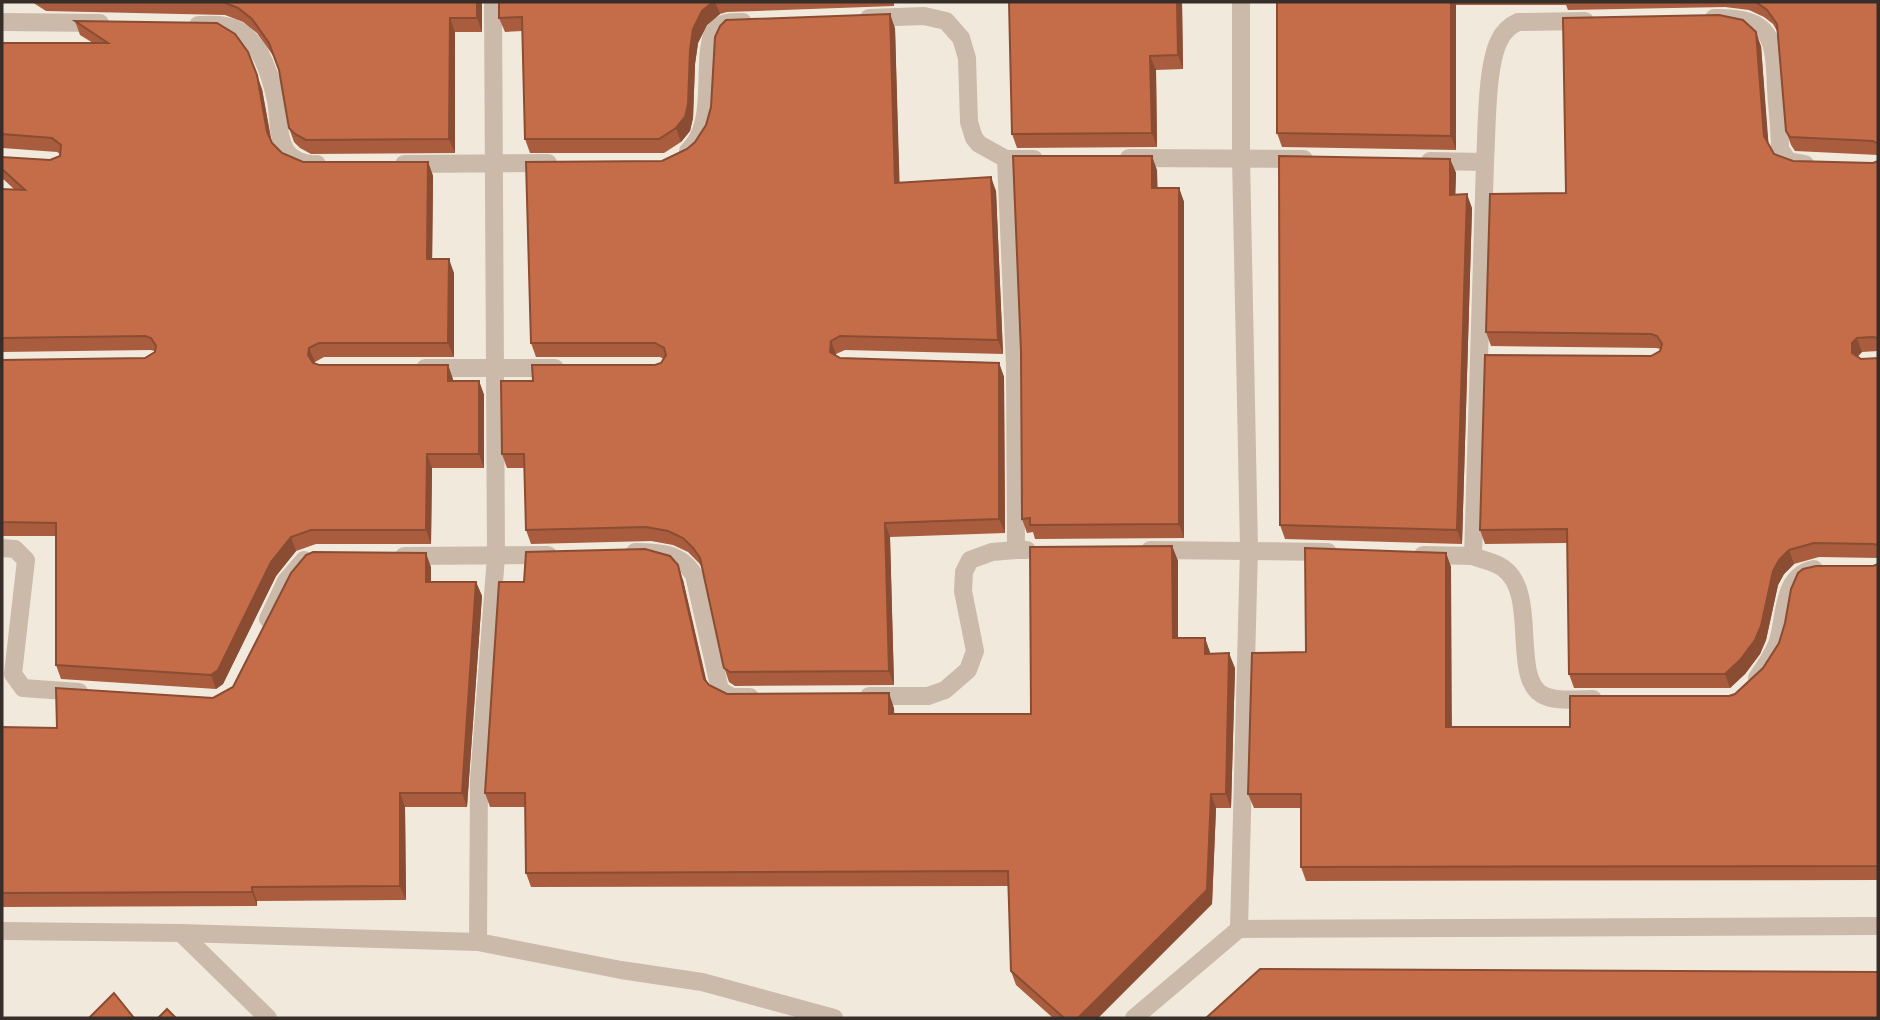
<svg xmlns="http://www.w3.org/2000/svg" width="1880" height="1020" viewBox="0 0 1880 1020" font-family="'IBM Plex Sans',sans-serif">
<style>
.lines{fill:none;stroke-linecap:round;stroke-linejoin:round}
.minor{stroke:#cbbaa9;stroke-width:18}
.wall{fill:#a95d3e}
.shaded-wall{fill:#8a4c32}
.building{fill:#c56c48;stroke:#8a4c32;stroke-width:2}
</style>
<rect width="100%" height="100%" fill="#f2e9dd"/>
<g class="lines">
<g class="minor">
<polyline points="869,18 924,16 946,21 961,38 967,58 969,122 974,138 979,144 1006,159 1034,159"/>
<path d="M1714,18C1773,17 1774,38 1776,89C1777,109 1780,129 1780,149L1788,161L1805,164"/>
<polyline points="2,22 100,23"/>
<path d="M198,25C206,25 216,24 225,26C258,31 270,73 276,101C279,116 277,135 285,149C291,160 305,165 317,164"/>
<path d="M688,151C713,129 705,81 709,50C710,43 711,34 716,29C723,21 734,22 743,22"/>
<polyline points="1129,158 1304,159"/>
<polyline points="1006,159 1015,366 1016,550 1027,550"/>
<path d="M1430,161L1485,162C1487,131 1486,67 1499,41C1503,32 1509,26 1518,22L1585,21"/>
<path d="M1485,162L1473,556C1482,560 1495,562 1503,568C1540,593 1509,682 1545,696C1559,702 1578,699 1593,699"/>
<polyline points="404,164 548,163"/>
<polyline points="425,368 555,368"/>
<polyline points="2,548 15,549 26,560 13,674 23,688 79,692"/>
<polyline points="1150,550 1328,552"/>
<path d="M635,552C659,552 681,553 694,575L720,690L732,697H750"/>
<polyline points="1423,555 1473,556"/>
<polyline points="404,556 548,555"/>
<polyline points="268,619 286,581 304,560"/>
<path d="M1757,678C1764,668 1772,656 1777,644C1786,619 1780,576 1814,569"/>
<polyline points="869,696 928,696 945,690 968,670 975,651 963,591 964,572 970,560 992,552 1016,550"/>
<polyline points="1239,929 1249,549 1241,158 1241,2"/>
<polyline points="2,931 181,933 478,942 621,970 702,982 834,1018"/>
<polyline points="181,933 268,1018"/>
<polyline points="478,942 479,780 496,556 493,2"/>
<polyline points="1134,1018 1239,929 1878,926"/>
</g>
</g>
<g class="wall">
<polygon points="32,2 482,2 482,32 455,32 455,153 311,154 300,148 294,142 289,128 279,70 274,57 257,33 243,22 225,15 46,11"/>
<polygon points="499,2 894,2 894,6 727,12 720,14 707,25 698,43 695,64 693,118 690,131 681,142 664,153 530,153 525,139 522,31 505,32 499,18"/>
<polygon points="1009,2 1182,2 1183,69 1156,70 1157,147 1017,148 1012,134"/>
<polygon points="1277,2 1878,2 1878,155 1795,151 1791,145 1786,131 1777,31 1773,24 1764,17 1749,10 1725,7 1568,10 1566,5 1456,5 1456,150 1282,147 1277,133"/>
<polygon points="75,21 262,89 272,143 282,153 303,162 428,162 433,176 432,259 454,273 454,357 324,357 315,362 314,364 319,365 448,365 453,381 479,381 484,395 484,468 432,468 431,544 316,544 296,551 276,576 223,684 216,689 61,679 56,665 56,536 2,536 2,360 145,358 155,351 150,350 2,352 2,189 15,190 2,178 2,157 50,160 60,156 60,154 57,152 2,148 2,43 93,43 80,35"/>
<polygon points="895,28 899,183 996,191 1003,354 845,350 836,354 836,356 840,358 999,363 1004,377 1005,533 890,537 894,685 735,686 729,682 723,664 702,567 698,562 688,552 673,545 651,541 531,544 526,530 524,468 507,468 502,454 533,381 655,365 661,363 664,359 660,357 536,357 531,343 662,161 687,149"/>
<polygon points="1761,46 1768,144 1774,154 1793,161 1873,163 1878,161 1878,351 1862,352 1857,357 1861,359 1878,358 1878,558 1819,557 1794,564 1784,574 1778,585 1766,640 1760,654 1745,674 1730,688 1574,688 1569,674 1567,543 1485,544 1480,530 1651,356 1660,351 1661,349 1656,348 1491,346 1486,332 1566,193"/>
<polygon points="1450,159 1456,173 1455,194 1472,208 1462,544 1285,539 1280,525"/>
<polygon points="1157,170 1157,188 1179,188 1184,202 1184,538 1035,539 1033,532 1027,533 1022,519"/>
<polygon points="1172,546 1178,561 1178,638 1205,638 1210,654 1235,668 1231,808 1216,808 1212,904 1098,1018 1053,1018 1016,985 1011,971 1009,886 531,887 526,873 525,807 490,807 485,793 683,580 707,683 709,685 727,694 894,708 894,714 1031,714"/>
<polygon points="1446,553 1451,567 1451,727 1570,727 1735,694 1873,566 1878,564 1878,880 1306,881 1301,867 1301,808 1254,808 1248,794 1306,652"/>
<polygon points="431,567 431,582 476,582 482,596 467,807 405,807 406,900 257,901 257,906 2,907 2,727 57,728 213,698 233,687"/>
</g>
<g class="shaded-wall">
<polygon points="477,2 482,2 482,32 477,18"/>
<polygon points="713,2 715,2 720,14 707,25 698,43 695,64 693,118 690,131 681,142 676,128 693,29 702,11"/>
<polygon points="1177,2 1182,2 1183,69 1178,55"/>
<polygon points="1451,2 1455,2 1456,5 1456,150 1451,136"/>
<polygon points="890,14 895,28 900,197 895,183"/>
<polygon points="450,18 455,32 455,153 449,139"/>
<polygon points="1756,32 1761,46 1769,150 1764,136"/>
<polygon points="1150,56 1156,70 1157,147 1152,133"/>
<polygon points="257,75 262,89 272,146 267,132"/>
<polygon points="1152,156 1157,170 1158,202 1152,188"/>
<polygon points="1450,159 1456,173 1455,209 1450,195"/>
<polygon points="428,162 433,176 432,273 427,259"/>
<polygon points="991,177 996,191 1003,354 998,340"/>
<polygon points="1179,188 1184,202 1184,538 1179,524"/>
<polygon points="1467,194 1472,208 1462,544 1457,530"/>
<polygon points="449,259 454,273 454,357 448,343"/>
<polygon points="1857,338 1862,352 1857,357 1852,353 1852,343"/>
<polygon points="831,341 836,354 835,366 830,352"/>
<polygon points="309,348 315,362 313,369 308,355"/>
<polygon points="999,363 1004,377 1005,533 999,519"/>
<polygon points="448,365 453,379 453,395 448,381"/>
<polygon points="479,381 484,395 484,468 479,454"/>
<polygon points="427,454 432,468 431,544 426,530"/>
<polygon points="885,523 890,537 894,685 889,671"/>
<polygon points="291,537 296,551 276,576 223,684 216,689 211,675 271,562"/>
<polygon points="1172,546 1178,561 1178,653 1173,638"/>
<polygon points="1789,550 1794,564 1784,574 1778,585 1766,640 1760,654 1745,674 1730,688 1725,674 1773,571 1779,560"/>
<polygon points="426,553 431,567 431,596 426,582"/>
<polygon points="1446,553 1451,567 1452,741 1446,727"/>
<polygon points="678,565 683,580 709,694 704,679"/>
<polygon points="476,582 482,596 467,807 462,793"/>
<polygon points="1205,638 1210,652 1210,668 1205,654"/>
<polygon points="1229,653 1235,668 1231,808 1226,794"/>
<polygon points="889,693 894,708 895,728 889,714"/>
<polygon points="400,793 405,807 406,900 400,886"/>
<polygon points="1211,794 1216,808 1212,904 1098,1018 1078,1018"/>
<polygon points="252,887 257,901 257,906 252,892"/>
</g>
<g class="building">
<polygon points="223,2 477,2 477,18 450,18 449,139 306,140 295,134 289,128 279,70 269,43 252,19 238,8"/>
<polygon points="499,2 713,2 702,11 693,29 690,50 688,104 685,117 676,128 659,139 525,139 522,17 499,18"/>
<polygon points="1009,2 1177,2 1178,55 1150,56 1152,133 1012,134"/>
<polygon points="1277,2 1451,2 1451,136 1277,133"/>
<polygon points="1756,2 1878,2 1878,144 1873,141 1790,137 1786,131 1777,24 1767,10"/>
<polygon points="890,14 895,183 991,177 998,340 840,336 831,341 830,352 840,358 999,363 999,519 885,523 889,671 730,672 724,668 723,664 700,558 693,548 683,538 668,531 646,527 526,530 524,454 502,454 501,381 533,381 532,365 655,365 661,363 666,355 664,348 655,343 531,343 526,162 662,161 687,149 695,142 706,125 711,107 715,37 720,26 726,20"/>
<polygon points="1719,15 1743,20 1756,32 1764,136 1774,154 1793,161 1873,163 1878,161 1878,338 1873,337 1857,338 1852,343 1852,353 1861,359 1878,358 1878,545 1873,544 1814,543 1789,550 1779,560 1773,571 1761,626 1755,640 1740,660 1725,674 1569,674 1567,529 1480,530 1485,355 1651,356 1660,351 1662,344 1657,336 1651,334 1486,332 1490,194 1566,193 1563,18"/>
<polygon points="75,21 217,23 235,34 248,52 257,75 267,132 272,143 282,153 303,162 428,162 427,259 449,259 448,343 319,343 309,348 308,355 313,363 319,365 448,365 448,381 479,381 479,454 427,454 426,530 311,530 291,537 271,562 218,670 211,675 56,665 56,523 2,522 2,360 145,358 155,352 156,346 151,338 145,336 2,338 2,189 25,190 2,169 2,157 50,160 60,156 61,145 52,138 2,134 2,43 108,43"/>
<polygon points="1013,156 1152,156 1152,188 1179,188 1179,524 1030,525 1030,518 1022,519 1021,352"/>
<polygon points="1279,156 1450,159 1450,195 1467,194 1457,530 1280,525"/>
<polygon points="1172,546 1173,638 1205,638 1205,654 1229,653 1226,794 1211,794 1207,890 1078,1018 1064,1018 1011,971 1008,871 526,873 525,793 485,793 499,582 524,582 526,552 645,549 670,556 678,565 704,679 709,685 727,694 889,693 889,714 1031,714 1030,547"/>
<polygon points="1305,548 1446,553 1446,727 1570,727 1570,696 1729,696 1735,694 1763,668 1779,643 1785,623 1791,589 1798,573 1803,569 1816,566 1873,566 1878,564 1878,866 1301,867 1301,794 1248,794 1252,653 1306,652"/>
<polygon points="313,552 426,553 426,582 476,582 462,793 400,793 400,886 252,887 252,892 2,893 2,727 57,728 56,688 213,698 233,687 291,573 306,555"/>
<polygon points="1260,969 1878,972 1878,1018 1206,1018"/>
<polygon points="114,993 134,1018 89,1018"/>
<polygon points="167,1009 176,1018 158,1018"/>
</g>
<rect width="1880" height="1020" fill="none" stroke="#382e29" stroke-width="7"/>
</svg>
